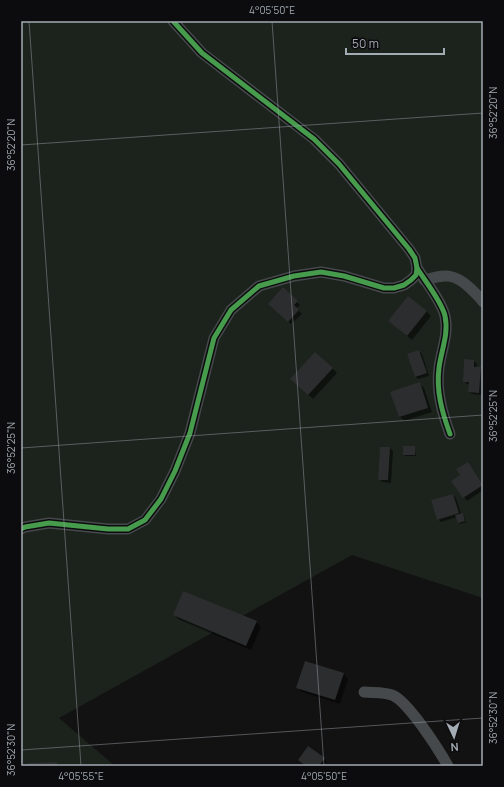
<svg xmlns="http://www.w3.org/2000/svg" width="504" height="787" viewBox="0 0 504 787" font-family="Manrope,sans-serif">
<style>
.green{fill:#1c221c}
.shadow{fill:#0007}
.building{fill:#2c2d2e}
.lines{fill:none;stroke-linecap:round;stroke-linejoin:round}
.street{stroke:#46494b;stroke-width:11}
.cycleway-casing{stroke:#0c0c0e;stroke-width:8}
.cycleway{stroke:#469c4c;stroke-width:5}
.ticks{fill:none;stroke:#a3abb3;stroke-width:1;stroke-opacity:0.45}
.neatline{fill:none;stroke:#a3abb3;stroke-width:1.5}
.ticks-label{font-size:10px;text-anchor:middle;fill:#a3abb3}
</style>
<rect width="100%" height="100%" fill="#121212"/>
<polygon class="green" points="21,21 483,21 483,598 352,555 59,718 115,766 21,766"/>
<g class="shadow">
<polygon points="284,289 300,305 296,308 302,314 291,324 269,304"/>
<polygon points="426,311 431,316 412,340 389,321"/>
<polygon points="419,351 422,354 429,376 418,379 416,377"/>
<polygon points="474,361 477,364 476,368 481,368 483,371 482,395 472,394 469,391 470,384 467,384 464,381"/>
<polygon points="332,368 337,373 313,399 296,383"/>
<polygon points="420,384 424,388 432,412 404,421 400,417"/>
<polygon points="414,447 416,456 405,456 404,455"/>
<polygon points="390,448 393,451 391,483 382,482 379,479"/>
<polygon points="470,466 483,485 483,490 467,501 453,481 461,475"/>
<polygon points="453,495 456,498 461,514 464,515 466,522 460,524 457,517 441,522 438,519"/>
<polygon points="174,614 256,622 261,627 251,650 178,619"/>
<polygon points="344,674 348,679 340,704 302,692 298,688"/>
<polygon points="324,759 327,762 324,766 307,766"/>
</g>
<g class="building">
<polygon points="283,287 298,301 294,305 299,310 288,322 268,304"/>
<polygon points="408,296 427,311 407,336 388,321"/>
<polygon points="419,350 427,373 415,377 407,354"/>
<polygon points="315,352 333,368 308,395 290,379"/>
<polygon points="464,359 474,360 474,367 481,367 479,393 468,392 469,382 463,382"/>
<polygon points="420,382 428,408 399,417 390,392"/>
<rect x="403" y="446" width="12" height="9"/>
<polygon points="380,447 390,447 388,480 378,480"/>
<polygon points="468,462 483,485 463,498 451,481 460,475 456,469"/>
<polygon points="453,494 459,513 437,520 431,500"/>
<polygon points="463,513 465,521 458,523 455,515"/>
<polygon points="183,591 257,621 246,646 173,615"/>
<polygon points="305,661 344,673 335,700 296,688"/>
<polygon points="308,746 325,758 319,766 306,766 298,760"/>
<polygon points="57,762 57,766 28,766 28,763"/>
</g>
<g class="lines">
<g class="street">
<path d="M417,268C425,281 442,302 445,316C449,334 441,351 439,368C436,391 442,412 450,434"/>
<path d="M424,280C445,274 454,273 470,288C475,293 480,297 483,302"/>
<polyline points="21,529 25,527 49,523 108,529 128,529 145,520 161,499 175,471 190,433 214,338 231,310 259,286 294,276 321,272 344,276 384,288 394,288 404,285 411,280 416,275 417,268 415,258 409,249 339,164 314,139 202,53 173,21"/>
<path d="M364,692C373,693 383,692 392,695C408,701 439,750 448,766"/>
</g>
<g class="cycleway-casing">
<g id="cycleway">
<path d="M417,268C425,281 442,302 445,316C449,334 441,351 439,368C436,391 442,412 450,434"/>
<polyline points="21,529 25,527 49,523 108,529 128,529 145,520 161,499 175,471 190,433 214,338 231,310 259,286 294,276 321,272 344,276 384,288 394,288 404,285 411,280 416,275 417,268 415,258 409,249 339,164 314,139 202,53 173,21"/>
</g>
</g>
<use href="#cycleway" class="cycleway"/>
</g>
<path class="ticks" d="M29,21L81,766M272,21L324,766M21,145L483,113M21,448L483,415M21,750L483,718"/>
<rect width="504" height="787" fill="none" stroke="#0c0c0e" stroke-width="44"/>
<g transform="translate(454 737) rotate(176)" stroke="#0c0c0e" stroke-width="3" paint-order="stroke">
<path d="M0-3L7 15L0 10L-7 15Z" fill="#a3abb3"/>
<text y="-6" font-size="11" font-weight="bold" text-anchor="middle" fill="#a3abb3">N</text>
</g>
<path d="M346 48v6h98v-6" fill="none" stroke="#a3abb3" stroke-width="2"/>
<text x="352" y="48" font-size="12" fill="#a3abb3" stroke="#0c0c0e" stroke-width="3" paint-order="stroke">50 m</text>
<rect x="22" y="22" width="460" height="743" class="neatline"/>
<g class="ticks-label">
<text x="272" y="14">4°05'50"E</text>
<text transform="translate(493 113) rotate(-90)" y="4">36°52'20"N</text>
<text transform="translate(11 145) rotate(-90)" y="4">36°52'20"N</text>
<text transform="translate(493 416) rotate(-90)" y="4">36°52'25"N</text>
<text transform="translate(11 448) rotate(-90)" y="4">36°52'25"N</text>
<text transform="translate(493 718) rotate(-90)" y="4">36°52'30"N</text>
<text transform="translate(11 750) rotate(-90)" y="4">36°52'30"N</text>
<text x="81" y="780">4°05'55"E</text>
<text x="324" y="780">4°05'50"E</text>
</g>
</svg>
